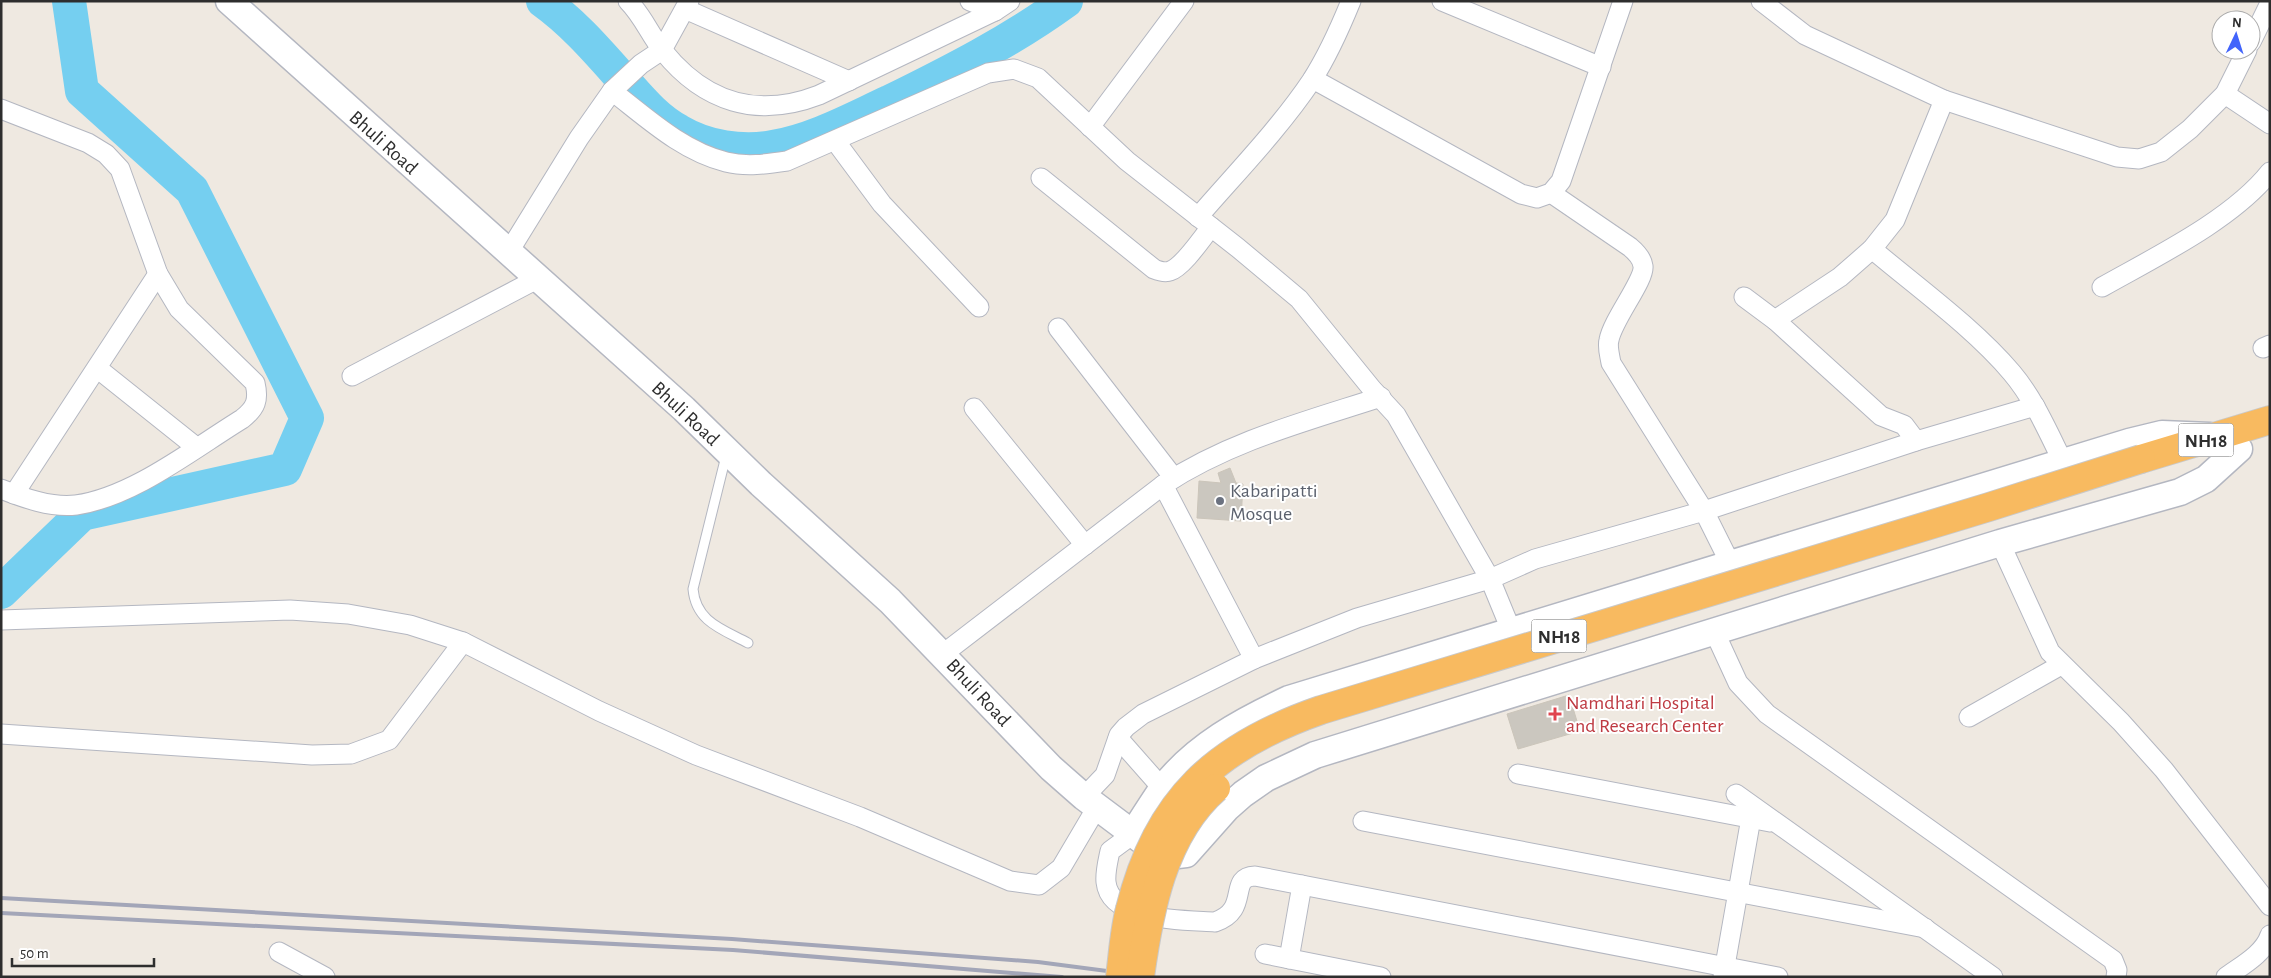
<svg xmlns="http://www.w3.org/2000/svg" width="2271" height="978" viewBox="0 0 2271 978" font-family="'Alegreya Sans',sans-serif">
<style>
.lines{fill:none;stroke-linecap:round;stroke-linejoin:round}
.river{stroke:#75cff0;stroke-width:34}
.building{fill:#cbc7bf;stroke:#cbc5ba}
.service-casing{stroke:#b4b7c1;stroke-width:11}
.minor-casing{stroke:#b4b7c1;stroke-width:21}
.secondary-casing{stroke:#b4b7c1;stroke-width:29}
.trunk-casing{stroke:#c9c9c9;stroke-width:30}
.service{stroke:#fff;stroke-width:9}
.minor{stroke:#fff;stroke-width:19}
.secondary{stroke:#fff;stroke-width:26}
.trunk{stroke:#f8ba60;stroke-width:28}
.rail{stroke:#a3a6b8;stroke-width:4}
.trunk-bridge-casing{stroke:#c9c9c9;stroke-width:30;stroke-linecap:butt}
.trunk-bridge{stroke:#f8ba60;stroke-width:28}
.worship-dot{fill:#6b7280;stroke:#fff;stroke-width:2}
.health-dot{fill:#e0444e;stroke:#fff;stroke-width:2}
.labels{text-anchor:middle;stroke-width:4;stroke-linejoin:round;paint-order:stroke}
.shield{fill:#fff;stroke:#6d6d6d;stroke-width:1}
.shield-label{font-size:19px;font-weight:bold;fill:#2e2e2e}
.street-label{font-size:20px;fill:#2e2e2e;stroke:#fff}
.worship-label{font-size:20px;fill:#5b616d;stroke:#fff;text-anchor:start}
.health-label{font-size:20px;fill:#be3a42;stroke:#fff;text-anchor:start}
</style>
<rect width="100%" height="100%" fill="#efe9e1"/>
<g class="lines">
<g class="river">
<path d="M543,1C575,24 600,54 626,83C642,101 657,119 679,131C706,147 742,153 773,147C814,140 852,119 889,102C950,72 1011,41 1066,1"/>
<polyline points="1,592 82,514 285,469 307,418 192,190 82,91 69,1"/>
</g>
</g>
<g class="building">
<polygon points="1230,468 1236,483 1243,484 1241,521 1197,518 1199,481 1221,483 1218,473"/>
<polygon points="1569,695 1580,731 1518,749 1507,714"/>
</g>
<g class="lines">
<g class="service-casing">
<path id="service" d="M726,456L693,589C696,622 722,629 748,643"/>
</g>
<g class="minor-casing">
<g id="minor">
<path d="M628,1C643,16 650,35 663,51C704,102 757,119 819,95L995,11L1010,1"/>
<polyline points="970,1 995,11"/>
<polyline points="1442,1 1601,67"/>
<polyline points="1761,1 1805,35 1944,100 2117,157 2139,159 2161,152 2190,129 2225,94 2247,50"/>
<polyline points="685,9 849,81"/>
<polyline points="2251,42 2270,3"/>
<polyline points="1313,79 1521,194 1537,198 1551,193 1561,181 1623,1"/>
<path d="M612,91C647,118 682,151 726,162C746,167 767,164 787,161L988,73L1014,69L1038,78L1127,161L1238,248L1299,299L1372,389L1396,415L1490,579L1511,630"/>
<polyline points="2225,94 2270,124"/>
<path d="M1,109L88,143L106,154L120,169L158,274L179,309L255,383C259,400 256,408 242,419C193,449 133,497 76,505C51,508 24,498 1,489"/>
<polyline points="1090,127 1184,1"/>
<polyline points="836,142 882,204 979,307"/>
<path d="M1041,178L1154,269C1159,271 1165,273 1170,271C1183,267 1202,238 1211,227"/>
<path d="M1551,193L1630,247C1636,252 1642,258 1643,266C1645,280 1613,319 1609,340C1607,347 1610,356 1611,363L1704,511L1730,563"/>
<path d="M1198,217C1237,172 1279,129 1312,80C1328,55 1340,28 1351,1"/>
<path d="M1872,249C1917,287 1974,328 2012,373C2034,399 2048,432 2063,462"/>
<polyline points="508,253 579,138 612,91 641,64 662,50 689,1"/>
<path d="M2102,287C2155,257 2232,220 2270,172"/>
<polyline points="1775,320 1840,277 1872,249 1895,220 1944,100"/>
<polyline points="1058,328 1174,478"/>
<polyline points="2263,348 2270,345"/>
<polyline points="97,368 196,447"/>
<polyline points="352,376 537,279"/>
<polyline points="974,408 1085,545"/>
<polyline points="1916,441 2035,406"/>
<polyline points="1163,485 1254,659"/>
<polyline points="14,494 158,274"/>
<polyline points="2000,543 2050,652 2121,722 2164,770 2270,906"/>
<polyline points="1,620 290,610 348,614 410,625 463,642"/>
<polyline points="1715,633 1738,683 1767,714 2113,960 2117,970 2116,977"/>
<path d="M943,654L1163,485C1230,441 1304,422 1381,397"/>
<polyline points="1969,717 2061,665"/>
<polyline points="1,734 312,755 351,754 389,740 463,642 599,711 696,755 860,817 1010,881 1039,885 1061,868 1097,807"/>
<polyline points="1118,738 1163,789"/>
<polyline points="1518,774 1770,822"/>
<polyline points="1736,794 1993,977"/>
<polyline points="1084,797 1105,775 1119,735 1126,727 1143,714 1254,659 1357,618 1490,579 1535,559 1704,511 1916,441 1904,425 1881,416 1775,320 1744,297"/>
<polyline points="1363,821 1925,928"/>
<path d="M1133,834L1110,851C1108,861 1105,872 1106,882C1110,922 1186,920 1215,922C1251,910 1227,877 1255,876L1778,977"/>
<polyline points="279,952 325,977"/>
<polyline points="1265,954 1381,977"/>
<polyline points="1289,959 1302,885"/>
<polyline points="1723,977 1751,818"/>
<path d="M2226,977C2241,966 2264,954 2270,935"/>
</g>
</g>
<g class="secondary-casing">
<g id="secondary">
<polyline points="229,1 684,409 761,484 890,601 1051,768 1084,797 1144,842 1169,856 1186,854 1226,809 1243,794 1266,778 1315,755 2000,543 2180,492 2206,479 2239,449"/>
<path d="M1133,834C1142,819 1152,804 1162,789C1195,746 1242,721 1289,699L2129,442L2162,434L2210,436"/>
</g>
</g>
<g class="trunk-casing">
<polyline id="trunk" points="2141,459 2270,420"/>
</g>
<use href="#service" class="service"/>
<use href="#minor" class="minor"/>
<use href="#secondary" class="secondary"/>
<use href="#trunk" class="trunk"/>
<g class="rail">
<polyline points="1,898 732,939 1038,962 1153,977"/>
<polyline points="1,913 733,950 1062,977"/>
</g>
<g class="trunk-bridge-casing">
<g id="trunk-bridge">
<path d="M1120,977C1123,954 1124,931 1130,909C1157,799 1217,746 1321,710L1989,507L2141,459"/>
<path d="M1140,977C1149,911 1163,834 1216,788"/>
</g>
</g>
<use href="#trunk-bridge" class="trunk-bridge"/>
</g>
<circle class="worship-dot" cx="1220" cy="501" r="5"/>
<path class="health-dot" d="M1552.5 706.5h5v5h5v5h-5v5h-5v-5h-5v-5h5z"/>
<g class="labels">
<g class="shield">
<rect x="2178.5" y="423.5" width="55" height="33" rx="4"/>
<rect x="1531.5" y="619.5" width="55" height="33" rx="4"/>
</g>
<g class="shield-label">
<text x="2206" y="447">NH18</text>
<text x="1559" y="643">NH18</text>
</g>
<g class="street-label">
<text transform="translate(384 142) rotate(42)" y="7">Bhuli Road</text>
<text transform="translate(686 413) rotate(43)" y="7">Bhuli Road</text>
<text transform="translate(979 692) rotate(47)" y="7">Bhuli Road</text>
</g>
<g class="worship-label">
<text x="1230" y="497">Kabaripatti<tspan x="1230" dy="23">Mosque</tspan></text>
</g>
<g class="health-label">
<text x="1566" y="709">Namdhari Hospital<tspan x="1566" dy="23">and Research Center</tspan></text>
</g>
</g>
<rect width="2271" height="978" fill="none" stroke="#2e2e2e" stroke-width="5"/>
<g transform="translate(2236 35) rotate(4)"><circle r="24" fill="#ffffff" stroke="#ababab"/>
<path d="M0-4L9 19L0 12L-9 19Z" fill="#4264fb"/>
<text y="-8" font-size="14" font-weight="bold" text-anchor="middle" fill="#2e2e2e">N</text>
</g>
<path d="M12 958v8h142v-8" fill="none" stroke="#2e2e2e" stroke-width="2.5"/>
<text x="20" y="958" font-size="15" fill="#2e2e2e" stroke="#ffffff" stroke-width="4" paint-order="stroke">50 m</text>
</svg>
